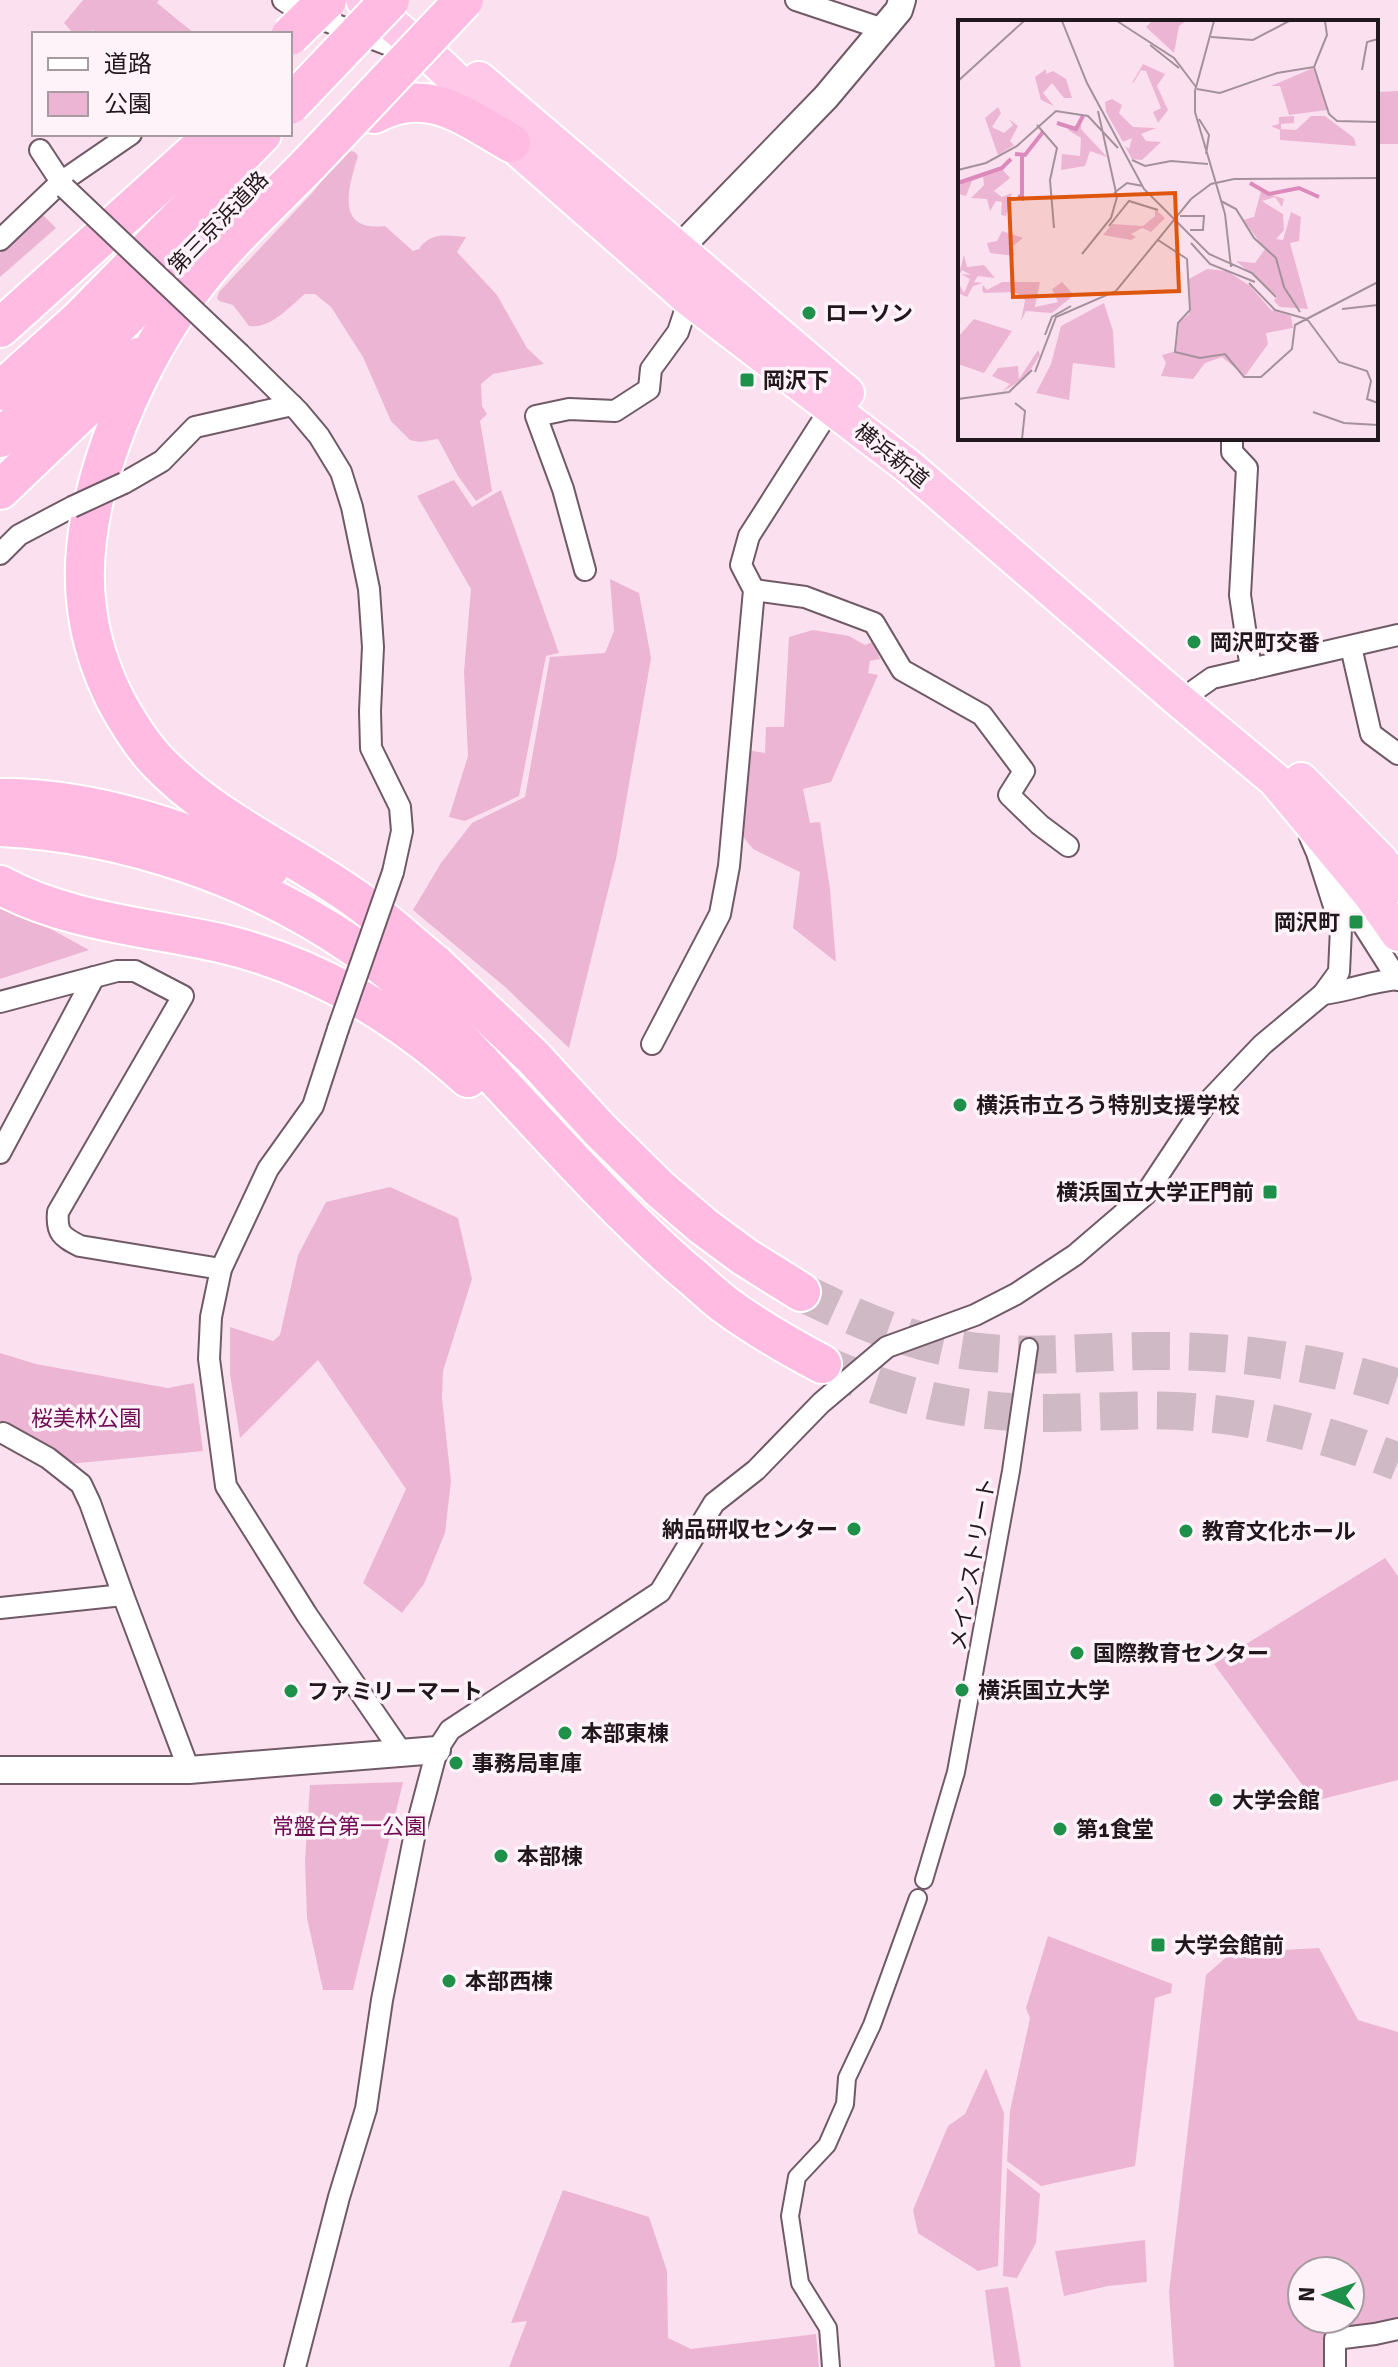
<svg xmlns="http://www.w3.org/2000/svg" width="1398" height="2367" viewBox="0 0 1398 2367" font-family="Signika,'Noto Sans JP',sans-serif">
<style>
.green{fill:#ecb5d4;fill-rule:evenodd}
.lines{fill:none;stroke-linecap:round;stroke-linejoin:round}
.motorway-tunnel{stroke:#cfb9c5;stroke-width:38;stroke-dasharray:38 19;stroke-linecap:butt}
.pedestrian-casing{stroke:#705a67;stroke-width:20}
.minor-casing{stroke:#705a67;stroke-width:24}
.tertiary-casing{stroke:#705a67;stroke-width:30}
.trunk-casing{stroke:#fff;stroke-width:38}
.motorway-casing{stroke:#fff;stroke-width:42}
.pedestrian{stroke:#fff;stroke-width:16}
.minor{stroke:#fff;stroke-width:20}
.tertiary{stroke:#fff;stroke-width:26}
.trunk{stroke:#ffc8e8;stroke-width:34}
.motorway{stroke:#ffbbe2;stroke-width:38}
.minor-bridge-casing{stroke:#705a67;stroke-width:24;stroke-linecap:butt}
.motorway-bridge-casing{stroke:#fff;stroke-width:42;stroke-linecap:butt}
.minor-bridge{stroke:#fff;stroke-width:20}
.motorway-bridge{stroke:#ffbbe2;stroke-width:38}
.poi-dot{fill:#1f9049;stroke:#fef3f9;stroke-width:3}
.labels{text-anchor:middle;stroke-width:7;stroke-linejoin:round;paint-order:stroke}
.street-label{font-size:22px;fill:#21181d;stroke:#fef3f9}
.poi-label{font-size:22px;font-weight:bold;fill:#21181d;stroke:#fef3f9;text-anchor:start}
.park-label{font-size:22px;fill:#700b53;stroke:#fef3f9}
.inset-river{fill:none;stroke:#dc89bb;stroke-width:4}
.inset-road{fill:none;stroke:#a4919b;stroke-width:2}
.view{fill:#de560d;fill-opacity:0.15;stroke:#de560d;stroke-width:4}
.inset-edge{fill:none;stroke:#21181d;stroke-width:4}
</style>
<rect width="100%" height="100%" fill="#fbe1ef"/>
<g class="green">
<polygon points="83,0 159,0 157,3 195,34 97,34 93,30 85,34 74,34 64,23"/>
<polygon points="1398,91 1398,144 1376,144 1376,92"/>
<path d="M350,151L355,152L358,156C348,188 335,232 385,226L413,251C427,246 414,252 424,243C436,232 452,236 466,237L457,252L497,295L527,348L544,364L493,374L481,384L482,406L487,414L480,421L492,491L476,501L458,476L438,439L420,442L410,440L391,421L363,357L331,307L315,294H305C289,307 271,329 249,326L233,305L219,301L217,298L219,292L313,192L336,163Z"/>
<polygon points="41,213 56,228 0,277 0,253"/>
<polygon points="454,480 472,507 501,490 559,653 546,656 519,796 465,821 449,817 468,756 464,672 471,589 417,496"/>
<polygon points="610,579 639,593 651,658 616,859 569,1048 504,986 413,910 441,863 472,823 525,797 550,657 605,653 614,631"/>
<polygon points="813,630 849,636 865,645 873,642 880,659 870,661 868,673 878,675 831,782 803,789 810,823 820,822 830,889 836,962 793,928 800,872 753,849 738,830 746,750 765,753 766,727 784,727 789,637"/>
<polygon points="0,901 89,950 0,979"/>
<polygon points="390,1187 458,1218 472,1279 443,1371 442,1398 451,1481 445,1533 424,1584 402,1613 363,1583 406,1489 318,1360 240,1438 230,1374 230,1327 273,1341 280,1335 298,1255 326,1202"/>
<polygon points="0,1353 36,1364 168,1388 194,1383 203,1451 69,1464 0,1441"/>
<polygon points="1385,1558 1398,1576 1398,1780 1314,1801 1214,1664"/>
<polygon points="403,1782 353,1990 323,1990 307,1918 305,1861 310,1785"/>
<polygon points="1048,1936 1172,1984 1171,1993 1155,1998 1135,2166 1041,2186 1007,2161 1010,2111 1030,2018 1026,2008"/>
<path d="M1319,1948L1358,2020L1398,2032V2321L1328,2330V2367H1174L1169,2292L1206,1975L1231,1953ZM1302,2271H1350V2319H1302Z"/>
<polygon points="986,2068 1004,2113 998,2266 978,2271 918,2233 913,2210 948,2126 965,2114"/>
<polygon points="1007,2168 1040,2194 1036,2243 1017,2278 1003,2276"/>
<polygon points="563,2190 649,2217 667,2271 668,2338 691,2349 816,2334 819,2367 509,2367 527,2321 511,2323"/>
<polygon points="1145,2240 1147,2282 1108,2286 1064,2296 1055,2251"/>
<polygon points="1008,2287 1021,2367 995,2367 985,2290"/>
</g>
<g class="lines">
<g class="motorway-tunnel">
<path d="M801,1292C851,1316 901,1339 956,1349C1024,1361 1095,1350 1163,1351C1242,1351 1323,1363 1398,1388"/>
<path d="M822,1364C896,1396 959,1412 1040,1413C1095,1413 1149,1407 1204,1413C1270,1419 1336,1437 1398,1462"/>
</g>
<g class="pedestrian-casing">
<g id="pedestrian">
<polyline points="924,1880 956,1772 1011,1471 1029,1347"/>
<polyline points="831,2367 828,2328 800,2283 790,2216 797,2177 827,2145 845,2104 847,2078 872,2025 918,1898"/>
</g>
</g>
<g class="minor-casing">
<g id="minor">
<polyline points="283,0 300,11 415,55"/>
<polyline points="796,0 883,29"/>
<polyline points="40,150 65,188"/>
<polyline points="0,240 61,182 131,134"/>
<polyline points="240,354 298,411 319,436 341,472 352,507 369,589 373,647 370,711 371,748 400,807 402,831 393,872"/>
<polyline points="1232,438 1232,452 1247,468 1240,595 1251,669"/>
<polyline points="124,483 162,461 195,427 292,405"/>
<polyline points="0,554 19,535 72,507"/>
<polyline points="585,570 563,489 536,416 569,409 615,411 649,389 651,369 678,332 689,299"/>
<polyline points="754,590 805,597 874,623 902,670 982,715 1024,771 1009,795 1040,825 1068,846"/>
<polyline points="1351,647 1371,734 1398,754"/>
<polyline points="1195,690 1212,678 1398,635"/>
<polyline points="1332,876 1398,980"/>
<path d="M1323,994C1349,991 1372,981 1398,979"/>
<path d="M0,1002L117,971H135L183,996L58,1212C56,1233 62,1237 80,1246L221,1269"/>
<polyline points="338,1029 313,1106 268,1169 221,1269 211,1317 209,1359 226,1486 307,1615 402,1753"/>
<polyline points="652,1044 720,914 729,866 754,590 741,565 749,536 832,406"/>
<polyline points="0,1153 94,977"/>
<polyline points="3,1433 48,1458 81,1484 90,1503 123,1595 189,1770"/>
<polyline points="0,1608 123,1595"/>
<polyline points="295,2367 339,2197 366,2109 382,2000 415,1833 437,1750 450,1730 660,1592 714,1503 756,1470 821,1403 887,1347 975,1315 1016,1294 1075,1255 1145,1195 1204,1106 1262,1045 1323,994 1339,972 1341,928 1317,853 1310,837"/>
<polyline points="1335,2367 1335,2339 1375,2334 1398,2329"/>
</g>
</g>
<g class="tertiary-casing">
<g id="tertiary">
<polyline points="665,263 826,97 899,10 902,0"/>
<polyline points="0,1770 189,1770 437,1750"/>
</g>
</g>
<g class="trunk-casing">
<g id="trunk">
<polyline points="363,0 438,63 479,102 511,143 689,299 909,467 1179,700 1275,780 1370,894 1398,934"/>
<polyline points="479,79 847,393"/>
<polyline points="1301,780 1381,861 1398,885"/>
</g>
</g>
<g class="motorway-casing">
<g id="motorway">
<path d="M374,114C428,85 465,117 511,143"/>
<path d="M309,164C268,206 223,246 189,293C130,374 73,507 87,609C91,641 102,673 116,701C128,723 140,743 157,761C213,820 290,852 356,899C384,919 409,943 435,964"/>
<polyline points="0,328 215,134"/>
<polyline points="0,391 79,320 262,134"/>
<path d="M0,438C76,371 146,298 215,224"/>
<polyline points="0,490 139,357"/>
<path d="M0,798C93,797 186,830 270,868"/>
<path d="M0,827C124,833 254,877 356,948C367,956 380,963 390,972C432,1007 468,1049 505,1088C563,1150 619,1213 683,1269C697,1280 710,1293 724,1304C755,1327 788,1346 822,1364"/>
<path d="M0,885C68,922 150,927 224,944C316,966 399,1016 468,1078"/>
<polyline points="414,950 435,964 533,1057 601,1131 660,1189 703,1226 745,1257 801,1292"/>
</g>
</g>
<use href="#pedestrian" class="pedestrian"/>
<use href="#minor" class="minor"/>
<use href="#tertiary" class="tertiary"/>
<use href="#trunk" class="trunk"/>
<use href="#motorway" class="motorway"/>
<g class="minor-bridge-casing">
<g id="minor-bridge">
<polyline points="65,188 240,354"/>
<polyline points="72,507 124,483"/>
<polyline points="338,1029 393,872"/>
</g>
</g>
<g class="motorway-bridge-casing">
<g id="motorway-bridge">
<polyline points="290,36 327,0"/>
<polyline points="290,105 390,0"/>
<polyline points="309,164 464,0"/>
</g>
</g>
<use href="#minor-bridge" class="minor-bridge"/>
<use href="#motorway-bridge" class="motorway-bridge"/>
</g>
<g class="poi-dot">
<circle cx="809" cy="313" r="8"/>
<rect x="739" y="372" width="16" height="16" rx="4"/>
<circle cx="1194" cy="642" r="8"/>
<rect x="1348" y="914" width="16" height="16" rx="4"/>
<circle cx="960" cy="1105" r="8"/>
<rect x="1262" y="1184" width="16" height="16" rx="4"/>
<circle cx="854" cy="1529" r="8"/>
<circle cx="1186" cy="1531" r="8"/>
<circle cx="1077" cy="1653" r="8"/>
<circle cx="962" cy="1690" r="8"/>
<circle cx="291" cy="1691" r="8"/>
<circle cx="565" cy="1733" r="8"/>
<circle cx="456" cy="1763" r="8"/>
<circle cx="1216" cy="1800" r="8"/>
<circle cx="1060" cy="1829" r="8"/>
<circle cx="501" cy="1856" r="8"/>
<rect x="1150" y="1937" width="16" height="16" rx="4"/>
<circle cx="449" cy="1981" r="8"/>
</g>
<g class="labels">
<g class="street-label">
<text transform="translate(218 222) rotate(-46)" y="8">第三京浜道路</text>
<text transform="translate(892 455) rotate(39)" y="8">横浜新道</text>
<text transform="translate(972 1564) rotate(-80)" y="8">メインストリート</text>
</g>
<g class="poi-label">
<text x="825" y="321">ローソン</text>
<text x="763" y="388">岡沢下</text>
<text x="1210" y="650">岡沢町交番</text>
<text x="1340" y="930" text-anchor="end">岡沢町</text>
<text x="976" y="1113">横浜市立ろう特別支援学校</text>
<text x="1254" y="1200" text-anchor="end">横浜国立大学正門前</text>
<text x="838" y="1537" text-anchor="end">納品研収センター</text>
<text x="1202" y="1539">教育文化ホール</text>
<text x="1093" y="1661">国際教育センター</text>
<text x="978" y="1698">横浜国立大学</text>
<text x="307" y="1699">ファミリーマート</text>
<text x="581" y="1741">本部東棟</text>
<text x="472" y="1771">事務局車庫</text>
<text x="1232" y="1808">大学会館</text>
<text x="1076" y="1837">第1食堂</text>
<text x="517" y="1864">本部棟</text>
<text x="1174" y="1953">大学会館前</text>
<text x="465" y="1989">本部西棟</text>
</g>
<g class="park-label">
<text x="86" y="1426">桜美林公園</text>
<text x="349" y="1834">常盤台第一公園</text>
</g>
</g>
<g transform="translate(958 20)">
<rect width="420" height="420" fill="#fbe1ef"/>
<path d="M194,1H228L221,6L216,33L188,7ZM185,44L207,54L199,66L210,90L200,103L195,92L203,88L188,51L183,50L176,62L174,63ZM355,48L369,90L331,95L322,66H313ZM88,49V54L95,51L108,59L114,78H106L94,63L85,73L96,86L83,80L77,57ZM154,79L164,85L161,93L175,107L198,108L183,114L188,121L203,122L184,140L174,139L167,126L171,129L174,118L165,122L148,92L147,82ZM40,87L43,93L34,107L46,113L55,105L51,99L60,106L52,121L56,125L40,135L27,98ZM336,96V103L323,104V109L338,110L353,96H367L396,118L398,126L322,120V110L313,106L321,104V97ZM123,102V109L149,137L132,131L127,146L103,150L104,134L122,136L123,118L110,110ZM44,149L52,158L36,171L44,177L54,173L48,196L43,195L44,182L38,181L32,191L29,179L13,178L26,165L25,157L14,161L8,176L0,174L4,160ZM303,171L326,179L324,187L317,177L304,181L325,194L326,210L318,219L325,220L333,192L343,197L341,221L332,223L350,289L322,287L316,281L319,276L278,241L297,243L307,229L285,200L296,197ZM197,189L207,198L193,212L184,208L173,214L178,217L173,220L145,215L154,204L185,206L197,196ZM44,211L65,218L55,226L56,236L32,233L29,223L39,221ZM6,235L9,247L26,245L37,258L20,256L16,262L25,263L15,266L9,277L0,273V262L6,273L12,259L3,254L13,255L4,250L0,257ZM249,249L269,251L292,266L313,290L333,296L335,308L308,313L310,324L287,356L264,337L247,343L235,359L203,356L208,343L204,335L218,331L221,303L231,294V259ZM44,262H82L77,287L100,282L94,269L104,262L116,275L94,293L68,291L63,301L67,280L57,272L26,273L24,270L25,265L29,270ZM146,283L155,311L157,348L115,343L111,380L78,373L93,344L103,306ZM16,299L54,311L26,353L0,344V317ZM80,330L82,335L67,358L44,372L52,364L34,356L40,348L60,346L61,359Z" fill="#ecb5d4"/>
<path class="inset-river" d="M99,103L118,109L125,96M57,134L67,135L85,112M0,163L44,148L53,139M292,163L311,174L341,168L361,177M60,176L64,178V135"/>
<path class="inset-road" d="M104,1L129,63L186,169L251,234L294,253L318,277M159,1L216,38L238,67M256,1L237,71V92L267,194L273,247M367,1L369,15L356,47L371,94L379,101L420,102M253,17L295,20L331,1M192,25L221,48M404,50L409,22L420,19M0,61L66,1M239,69L262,73L319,53L356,47M241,99L251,115L248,134M79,105L99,128L92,160L96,208M174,140L187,146L213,141L250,144M0,150L28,143L59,126L98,91L130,96L160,128M156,173L169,163L185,166M263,181L278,189L296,218L318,238L326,267L342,292M222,196H246L245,210H232M151,206L171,181L200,190M200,220L229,239L232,290L220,303L217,332L242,338L267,334L286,357H303L334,329L337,305L420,262M233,223L252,244L297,262M124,234L153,198L159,177L140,91M291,263L317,290L349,299L381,342L409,351L413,361L409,379L420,383M384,289L420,285M87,315L94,297L113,286M77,352L98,297L158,271L233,179L253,164L276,159L420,158M0,379L51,372L74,350M57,383L67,391L64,419M355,392L386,403L420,405"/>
<path class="view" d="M217,173L221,271L55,277L51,179Z"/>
<rect width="420" height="420" class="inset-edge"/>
</g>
<rect x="32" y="32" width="260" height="104" fill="#fef3f9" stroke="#a69ba1" stroke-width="2"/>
<rect x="48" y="58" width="40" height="12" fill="#ffffff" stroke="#a69ba1" stroke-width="2"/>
<text x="104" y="72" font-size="24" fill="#21181d">道路</text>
<rect x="48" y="92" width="40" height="24" fill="#ecb5d4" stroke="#a69ba1" stroke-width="2"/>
<text x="104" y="112" font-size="24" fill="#21181d">公園</text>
<g transform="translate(1326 2295) rotate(272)"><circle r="38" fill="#fef3f9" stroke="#a69ba1" stroke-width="2"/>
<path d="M0-6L14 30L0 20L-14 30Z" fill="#1f9049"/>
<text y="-12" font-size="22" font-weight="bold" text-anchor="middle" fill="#21181d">N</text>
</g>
</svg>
